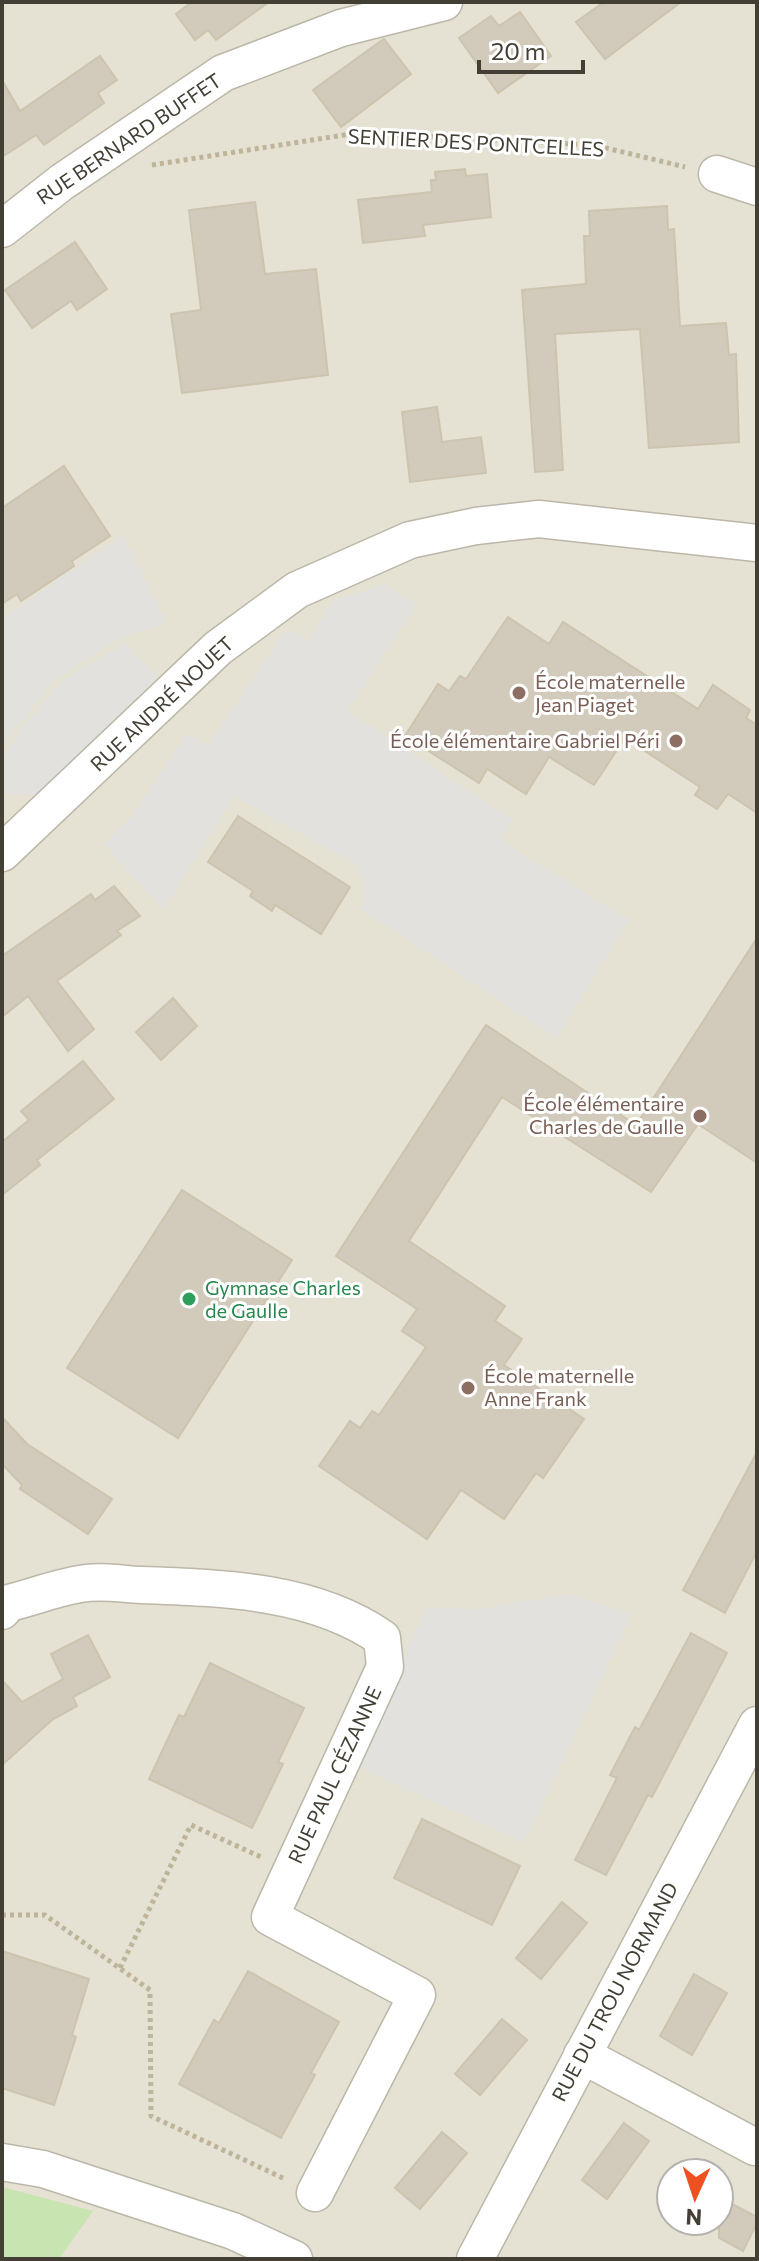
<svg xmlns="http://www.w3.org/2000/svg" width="759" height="2261" viewBox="0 0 759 2261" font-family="Commissioner,sans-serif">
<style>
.residential{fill:#e5e1d3;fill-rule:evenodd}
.green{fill:#c8e4b0}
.parking{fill:#e2e1dd}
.building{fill:#d2cbbb;stroke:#cdc4af;stroke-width:2}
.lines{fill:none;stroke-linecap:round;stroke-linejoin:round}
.minor-casing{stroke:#bcb7a8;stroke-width:39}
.path{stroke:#bdb49a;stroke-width:5;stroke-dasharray:4 4;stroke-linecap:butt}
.minor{stroke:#fff;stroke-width:36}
.education-dot{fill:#8d6e63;stroke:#fff;stroke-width:3}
.leisure-dot{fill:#2e9e5b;stroke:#fff;stroke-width:3}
.labels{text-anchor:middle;stroke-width:6;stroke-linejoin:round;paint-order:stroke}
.street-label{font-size:20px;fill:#433f35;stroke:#fff}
.education-label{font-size:20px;fill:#785e54;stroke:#fff;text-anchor:start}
.leisure-label{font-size:20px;fill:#27864d;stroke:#fff;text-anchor:start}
</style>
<rect width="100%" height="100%" fill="#f1efe5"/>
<path class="residential" d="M2,2H757V2259H2ZM671,2173H719V2221H671Z"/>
<polygon class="green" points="2,2187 93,2211 59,2259 2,2259"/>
<g class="parking">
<polygon points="123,535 166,623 120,638 53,681 11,734 2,752 2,619"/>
<polygon points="384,584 417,604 347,711 512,819 500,840 629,920 556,1038 360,909 365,897 363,879 356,865 234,796 163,910 103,844 132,815 186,734 208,745 286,629 309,640 332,601"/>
<polygon points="125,643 162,681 47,794 2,794 2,762 20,730 62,681"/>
<polygon points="571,1594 631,1615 524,1843 356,1766 426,1608 476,1609"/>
</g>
<g class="building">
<polygon points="188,2 269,2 216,40 208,30 195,40 176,14 189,4"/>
<polygon points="604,2 681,2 605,59 576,22"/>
<polygon points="520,12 551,56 498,93 459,38 491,16 499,26"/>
<polygon points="384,39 411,74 341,127 313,90"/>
<polygon points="100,56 117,80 98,93 104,103 44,145 36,135 2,157 2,80 20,111"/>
<polygon points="465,169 466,176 487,174 491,217 423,225 425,236 363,243 358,200 432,192 431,180 436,180 435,172"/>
<polygon points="255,202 265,274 316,269 328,375 182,393 171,314 201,310 189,210"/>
<polygon points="667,206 668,230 674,229 680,326 726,323 729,355 736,354 739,442 649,448 640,329 555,334 563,470 535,472 522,290 586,284 584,236 590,236 589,211"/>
<polygon points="75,242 107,289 77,310 71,301 32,328 5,290"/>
<polygon points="437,407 442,442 481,437 486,473 410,482 402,412"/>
<polygon points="64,466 110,536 72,561 74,566 21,601 17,594 2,604 2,508"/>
<polygon points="508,617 549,644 563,622 698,709 713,685 750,710 746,718 757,725 757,813 728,794 717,809 695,795 700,787 625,738 594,785 549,757 526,794 487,769 479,783 405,736 438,684 449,691 460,676 466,679"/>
<polygon points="238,816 350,887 321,934 275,905 272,911 250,896 253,891 208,862"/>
<polygon points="114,886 140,916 117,931 121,935 57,981 94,1029 68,1051 28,996 2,1017 2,956 91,894 95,900"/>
<polygon points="757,938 757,1163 698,1124 651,1192 502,1097 409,1241 505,1306 495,1321 522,1339 504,1365 584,1419 543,1478 536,1473 504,1519 461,1490 427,1539 319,1466 350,1421 360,1428 372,1411 379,1415 426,1347 402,1331 417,1309 336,1256 486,1025 636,1125"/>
<polygon points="173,998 197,1026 161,1060 136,1032"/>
<polygon points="83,1061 114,1099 37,1160 40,1165 2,1195 2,1142 29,1120 21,1111"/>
<polygon points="182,1190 292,1260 178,1438 67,1368"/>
<polygon points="2,1417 27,1444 112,1499 88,1534 20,1489 22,1485 2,1464"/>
<polygon points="757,1452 757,1551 725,1613 683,1590"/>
<polygon points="691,1633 727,1653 652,1797 648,1795 606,1875 575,1860 617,1778 610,1775 635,1727 639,1730"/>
<polygon points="88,1635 110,1677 73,1697 77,1706 52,1720 2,1765 2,1680 22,1702 63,1679 51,1654"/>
<polygon points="210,1663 304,1708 278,1762 283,1764 252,1828 149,1779 179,1715 184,1717"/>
<polygon points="422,1819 520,1866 492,1925 394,1878"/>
<polygon points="562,1902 587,1923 541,1979 516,1958"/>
<polygon points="2,1951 89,1979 72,2035 76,2037 54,2105 2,2088"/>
<polygon points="248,1971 339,2022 311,2073 315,2075 281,2138 179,2084 214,2020 219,2023"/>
<polygon points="694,1974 727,1993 692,2055 660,2036"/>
<polygon points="502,2019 527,2040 480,2095 455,2074"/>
<polygon points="624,2123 649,2141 607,2199 582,2180"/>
<polygon points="442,2132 467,2153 420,2209 395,2188"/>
<polygon points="719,2197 757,2217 757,2223 743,2251 719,2238"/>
</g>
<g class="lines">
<g class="minor-casing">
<g id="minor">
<polyline points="717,174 757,187"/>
<polyline points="2,229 62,182 223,73 341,28 444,2"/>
<polyline points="2,853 218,648 297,590 410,540 476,526 539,519 757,543"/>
<path d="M2,1611L9,1603C33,1597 56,1588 80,1584C99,1580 122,1584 141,1585C222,1588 313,1590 382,1638L385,1667L270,1917L417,1995L315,2193"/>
<polyline points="582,2055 755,2147"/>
<polyline points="2,2162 43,2169 233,2231 294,2259"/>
<polyline points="475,2259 757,1725"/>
</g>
</g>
<g class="path">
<polyline points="152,165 357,133 594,145 685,167"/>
<polyline points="2,1915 45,1915 150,1990 151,2116 285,2179"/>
<polyline points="120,1968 191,1825 261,1857"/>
</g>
<use href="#minor" class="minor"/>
</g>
<g class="education-dot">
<circle cx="519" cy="693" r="8"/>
<circle cx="676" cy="741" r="8"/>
<circle cx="700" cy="1116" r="8"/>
<circle cx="468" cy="1388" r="8"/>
</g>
<circle class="leisure-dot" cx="189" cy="1299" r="8"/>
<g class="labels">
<g class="street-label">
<text transform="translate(129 139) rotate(-34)" y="7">RUE BERNARD BUFFET</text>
<text transform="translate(476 143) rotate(3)" y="7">SENTIER DES PONTCELLES</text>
<text transform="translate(162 704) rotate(-43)" y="7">RUE ANDRÉ NOUET</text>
<text transform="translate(335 1775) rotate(-65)" y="7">RUE PAUL CÉZANNE</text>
<text transform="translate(615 1992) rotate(-62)" y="7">RUE DU TROU NORMAND</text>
</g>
<g class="education-label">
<text x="535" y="689">École maternelle<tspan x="535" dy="23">Jean Piaget</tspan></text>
<text x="660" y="748" text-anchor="end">École élémentaire Gabriel Péri</text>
<text x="684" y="1111" text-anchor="end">École élémentaire<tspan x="684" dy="23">Charles de Gaulle</tspan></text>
<text x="484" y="1383">École maternelle<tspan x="484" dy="23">Anne Frank</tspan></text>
</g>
<g class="leisure-label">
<text x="205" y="1295">Gymnase Charles<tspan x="205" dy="23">de Gaulle</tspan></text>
</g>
</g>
<rect width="759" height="2261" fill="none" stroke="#433f35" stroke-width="8"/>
<g transform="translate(695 2197) rotate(183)"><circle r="38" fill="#ffffff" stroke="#b4b2ae" stroke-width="2"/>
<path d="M0-6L14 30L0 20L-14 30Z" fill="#ee501f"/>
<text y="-12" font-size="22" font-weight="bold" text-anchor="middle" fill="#433f35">N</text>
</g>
<path d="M479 60v12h104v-12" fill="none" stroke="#433f35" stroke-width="4"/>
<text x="491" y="60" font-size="24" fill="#433f35" stroke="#ffffff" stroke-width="6" paint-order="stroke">20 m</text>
</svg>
